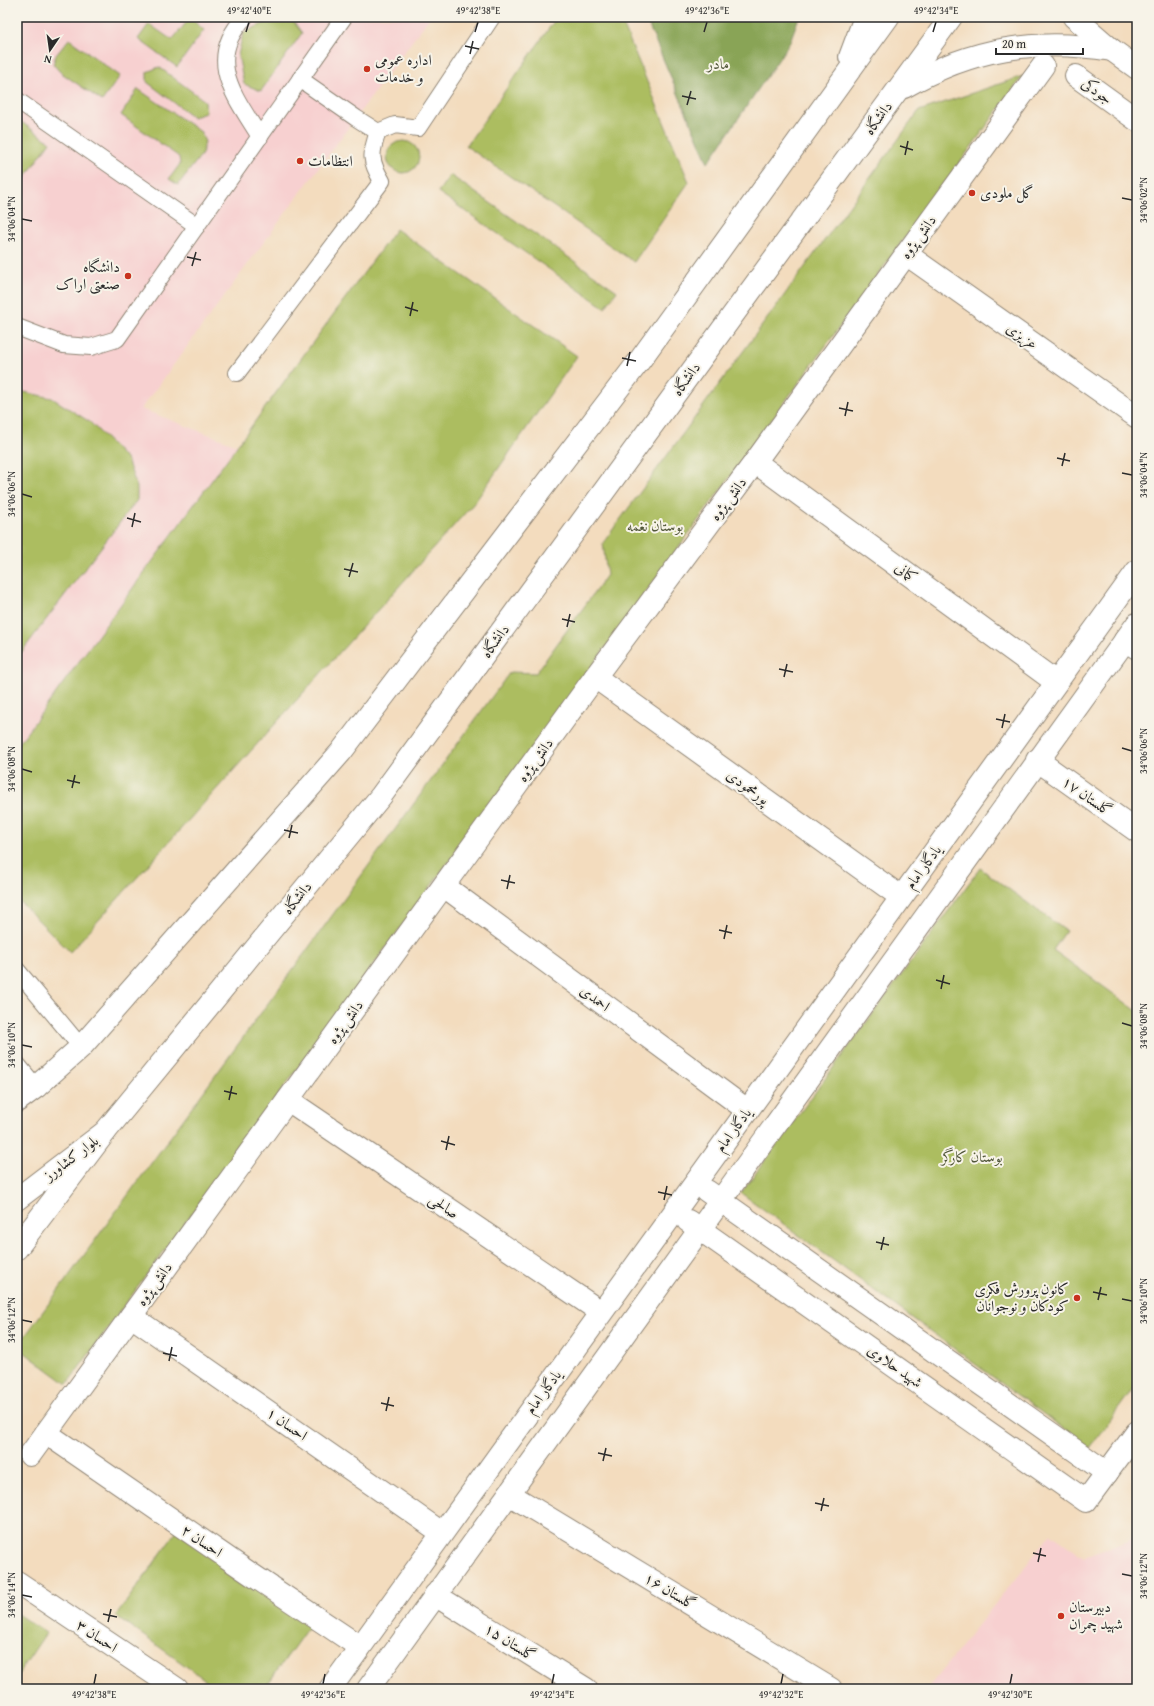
<svg xmlns="http://www.w3.org/2000/svg" width="1154" height="1706" viewBox="0 0 1154 1706" font-family="'Gentium Book Plus',Amiri,serif">
<style>
.built{fill:#f7d0d0}
.green{fill:#acbd61;stroke:#6c7446}
.forest{fill:#89a457;stroke:#5a6841}
.lines{fill:none;stroke-linecap:round;stroke-linejoin:round}
.lane-casing{stroke:#8f8474;stroke-width:18}
.street-casing{stroke:#8f8474;stroke-width:24}
.secondary-casing{stroke:#8f8474;stroke-width:24}
.primary-casing{stroke:#8f8474;stroke-width:24}
.lane{stroke:#fff;stroke-width:16}
.street{stroke:#fff;stroke-width:22}
.secondary{stroke:#fff;stroke-width:22}
.primary{stroke:#fff;stroke-width:22}
.ticks{fill:none;stroke:#2b2b2b;stroke-width:1.5}
.poi-dot{fill:#c8321e;stroke:#f7f3e8;stroke-width:1.5}
.labels{text-anchor:middle;stroke-width:4;stroke-linejoin:round;paint-order:stroke}
.poi-label{font-size:15px;fill:#2b2b2b;stroke:#f7f3e8;text-anchor:start}
.park-label{font-size:15px;fill:#52573b;stroke:#f7f3e8}
.street-label{font-size:15px;fill:#2b2b2b;stroke:#f7f3e8}
.neatline{fill:none;stroke:#2b2b2b;stroke-width:1.5}
.ticks-label{font-size:10px;text-anchor:middle;fill:#2b2b2b}
</style>
<rect width="100%" height="100%" fill="#f7f3e8"/>
<filter id="ink" filterUnits="userSpaceOnUse"><feTurbulence type="fractalNoise" baseFrequency=".025" numOctaves="2"/><feDisplacementMap in="SourceGraphic" scale="8" xChannelSelector="R" yChannelSelector="G"/><feConvolveMatrix kernelMatrix="1 2 1 2 8 2 1 2 1" color-interpolation-filters="sRGB"/></filter>
<filter id="wash" filterUnits="userSpaceOnUse"><feTurbulence type="fractalNoise" baseFrequency=".012" numOctaves="4" result="noise"/><feDisplacementMap in="SourceGraphic" scale="16" xChannelSelector="R" yChannelSelector="G"/><feGaussianBlur stdDeviation="0.9" result="paint"/><feColorMatrix in="noise" values="0 0 0 0 0 0 0 0 0 0 0 0 0 0 0 0 0 1.4 0 .05"/><feComposite in="paint" operator="in"/></filter>
<g filter="url(#wash)">
<rect width="100%" height="100%" fill="#f3dcbe"/>
<g class="built">
<polygon points="17,17 430,17 141,409 237,445 17,746"/>
<polygon points="1137,1529 1137,1689 927,1689 1051,1534 1084,1557 1128,1541"/>
</g>
<g class="green">
<polygon points="557,17 620,17 689,182 634,262 466,146"/>
<polygon points="190,18 204,30 177,67 138,39 149,24 172,40"/>
<polygon points="293,21 302,33 261,91 244,84 238,55 243,33 267,22"/>
<polygon points="69,39 120,76 102,101 60,72 53,64 56,55"/>
<polygon points="159,67 205,101 206,113 193,117 147,82 147,72"/>
<polygon points="1023,76 67,1384 17,1347 510,672 536,673 607,575 603,543 919,111"/>
<polygon points="138,89 201,132 205,142 202,154 178,185 169,179 180,164 179,157 121,115"/>
<polygon points="17,119 50,142 17,189"/>
<circle cx="403" cy="157" r="16"/>
<polygon points="450,175 617,291 605,308 438,192"/>
<polygon points="396,229 577,356 475,502 70,952 17,899 17,746"/>
<polygon points="24,392 52,398 90,422 127,460 137,487 137,500 17,658 17,394"/>
<polygon points="980,868 1066,931 1053,950 1137,1011 1137,1383 1090,1448 741,1193"/>
<polygon points="177,1531 309,1626 264,1689 218,1689 116,1616"/>
<polygon points="17,1614 46,1633 17,1676"/>
</g>
<polygon class="forest" points="645,17 799,17 789,44 708,163"/>
</g>
<g filter="url(#ink)">
<g class="lines">
<g class="lane-casing">
<g id="lane">
<path d="M245,17C204,60 235,96 260,137"/>
<polyline points="300,79 356,118 378,132"/>
<polyline points="17,100 197,226"/>
<polyline points="17,327 64,345 91,347 117,339 344,17"/>
<path d="M237,373L382,181C370,161 370,154 378,132L395,125L418,128L492,17"/>
<polyline points="17,970 81,1047"/>
<polyline points="17,1064 36,1087"/>
</g>
</g>
<g class="street-casing">
<g id="street">
<polyline points="1076,76 1137,120"/>
<polyline points="906,254 1137,417"/>
<polyline points="755,462 1056,682"/>
<polyline points="1125,640 1137,648"/>
<polyline points="595,677 901,897"/>
<polyline points="1037,760 1137,831"/>
<polyline points="444,886 747,1110"/>
<polyline points="288,1100 601,1312"/>
<polyline points="131,1316 442,1533"/>
<polyline points="46,1433 248,1572 360,1647"/>
<polyline points="30,1455 595,677 755,462 1043,66"/>
<polyline points="509,1494 831,1689"/>
<polyline points="17,1582 177,1689"/>
<polyline points="435,1595 586,1689"/>
</g>
</g>
<g class="secondary-casing">
<g id="secondary">
<polyline points="1074,17 1112,50 1137,68"/>
<polyline points="850,57 865,17"/>
<path d="M904,87C972,48 1035,38 1112,50"/>
<polyline points="36,1087 81,1047 341,752 640,360 888,17"/>
<polyline points="707,1191 1107,1473"/>
<polyline points="688,1221 1086,1501 1137,1432"/>
<polyline points="17,1248 105,1132 381,796 951,17"/>
<polyline points="330,1689 1137,571"/>
<polyline points="368,1689 1137,624"/>
</g>
</g>
<g class="primary-casing">
<g id="primary">
<polyline points="17,1101 36,1087"/>
<polyline points="17,1199 105,1132"/>
</g>
</g>
<use href="#lane" class="lane"/>
<use href="#street" class="street"/>
<use href="#secondary" class="secondary"/>
<use href="#primary" class="primary"/>
</g>
</g>
<path class="ticks" d="M246,32L249,22M475,32L478,22M704,32L707,22M933,32L936,22M465,46L479,49M470,54L473,41M682,96L696,99M687,105L691,91M900,146L913,150M905,155L908,141M1122,198L1132,200M22,219L32,221M187,257L201,260M192,266L196,252M405,307L418,311M410,316L413,302M622,358L636,361M627,366L630,352M839,408L853,411M845,416L848,402M1057,458L1070,461M1062,466L1065,453M1122,473L1132,475M22,494L32,497M127,518L141,522M132,527L135,513M344,569L358,572M349,577L353,563M562,619L575,622M567,627L570,614M779,669L793,672M784,677L787,664M996,719L1010,722M1002,728L1005,714M1122,748L1132,751M22,769L32,772M67,780L80,783M72,788L75,775M284,830L298,833M289,838L292,825M501,880L515,883M507,889L510,875M719,930L732,933M724,939L727,925M936,980L950,984M941,989L944,975M1122,1023L1132,1026M22,1045L32,1047M224,1091L237,1094M229,1100L232,1086M441,1141L455,1145M446,1150L449,1136M658,1192L672,1195M664,1200L667,1186M876,1242L889,1245M881,1250L884,1237M1093,1292L1107,1295M1122,1299L1132,1301M1098,1300L1101,1287M22,1320L32,1322M163,1353L177,1356M169,1361L172,1347M381,1403L394,1406M386,1411L389,1397M598,1453L612,1456M603,1461L606,1448M815,1503L829,1506M821,1511L824,1498M1033,1553L1046,1556M1038,1562L1041,1548M1122,1574L1132,1576M22,1595L32,1597M103,1614L117,1617M108,1622L111,1609M94,1684L96,1674M323,1684L325,1674M552,1684L554,1674M781,1684L783,1674M1010,1684L1012,1674"/>
<g class="poi-dot">
<circle cx="367" cy="69" r="4"/>
<circle cx="300" cy="161" r="4"/>
<circle cx="972" cy="193" r="4"/>
<circle cx="128" cy="276" r="4"/>
<circle cx="1077" cy="1298" r="4"/>
<circle cx="1061" cy="1616" r="4"/>
</g>
<g class="labels">
<g class="poi-label">
<text x="375" y="65">اداره عمومی<tspan x="375" dy="17">و خدمات</tspan></text>
<text x="308" y="166">انتظامات</text>
<text x="980" y="198">گل ملودی</text>
<text x="120" y="272" text-anchor="end">دانشگاه<tspan x="120" dy="17">صنعتی اراک</tspan></text>
<text x="1069" y="1294" text-anchor="end">کانون پرورش فکری<tspan x="1069" dy="17">کودکان و نوجوانان</tspan></text>
<text x="1069" y="1612">دبیرستان<tspan x="1069" dy="17">شهید چمران</tspan></text>
</g>
<g class="park-label">
<text x="718" y="69">مادر</text>
<text x="655" y="531">بوستان نغمه</text>
<text x="972" y="1162">بوستان کارگر</text>
</g>
<g class="street-label">
<text transform="translate(1097 91) rotate(36)" y="5">جودکی</text>
<text transform="translate(878 118) rotate(-54)" y="5">دانشگاه</text>
<text transform="translate(918 237) rotate(-54)" y="5">دانش پژوه</text>
<text transform="translate(1022 336) rotate(35)" y="5">عزیزی</text>
<text transform="translate(686 379) rotate(-54)" y="5">دانشگاه</text>
<text transform="translate(728 499) rotate(-53)" y="5">دانش پژوه</text>
<text transform="translate(906 572) rotate(36)" y="5">کمانی</text>
<text transform="translate(495 641) rotate(-54)" y="5">دانشگاه</text>
<text transform="translate(535 760) rotate(-54)" y="5">دانش پژوه</text>
<text transform="translate(748 787) rotate(36)" y="5">پورمحمودی</text>
<text transform="translate(1087 796) rotate(35)" y="5">گلستان ۱۷</text>
<text transform="translate(923 867) rotate(-54)" y="5">یادگار امام</text>
<text transform="translate(297 898) rotate(-51)" y="5">دانشگاه</text>
<text transform="translate(595 998) rotate(37)" y="5">احمدی</text>
<text transform="translate(345 1022) rotate(-54)" y="5">دانش پژوه</text>
<text transform="translate(733 1130) rotate(-54)" y="5">یادگار امام</text>
<text transform="translate(71 1158) rotate(-37)" y="5">بلوار کشاورز</text>
<text transform="translate(444 1206) rotate(34)" y="5">صالحی</text>
<text transform="translate(154 1284) rotate(-54)" y="5">دانش پژوه</text>
<text transform="translate(895 1366) rotate(35)" y="5">شهید حلاوی</text>
<text transform="translate(543 1392) rotate(-54)" y="5">یادگار امام</text>
<text transform="translate(287 1424) rotate(35)" y="5">احسان ۱</text>
<text transform="translate(202 1541) rotate(34)" y="5">احسان ۲</text>
<text transform="translate(670 1591) rotate(31)" y="5">گلستان ۱۶</text>
<text transform="translate(97 1636) rotate(34)" y="5">احسان ۳</text>
<text transform="translate(510 1642) rotate(32)" y="5">گلستان ۱۵</text>
</g>
</g>
<rect width="1154" height="1706" fill="none" stroke="#f7f3e8" stroke-width="44"/>
<g transform="translate(50 50) rotate(193)" stroke="#f7f3e8" stroke-width="3" paint-order="stroke">
<path d="M0-3L7 15L0 10L-7 15Z" fill="#2b2b2b"/>
<text y="-6" font-size="11" font-weight="bold" text-anchor="middle" fill="#2b2b2b">N</text>
</g>
<path d="M996 48v6h87v-6" fill="none" stroke="#2b2b2b" stroke-width="2"/>
<text x="1002" y="48" font-size="12" fill="#2b2b2b" stroke="#f7f3e8" stroke-width="3" paint-order="stroke">20 m</text>
<rect x="22" y="22" width="1110" height="1662" class="neatline"/>
<g class="ticks-label">
<text x="249" y="14">49°42'40"E</text>
<text x="478" y="14">49°42'38"E</text>
<text x="707" y="14">49°42'36"E</text>
<text x="936" y="14">49°42'34"E</text>
<text transform="translate(1143 200) rotate(-90)" y="4">34°06'02"N</text>
<text transform="translate(11 219) rotate(-90)" y="4">34°06'04"N</text>
<text transform="translate(1143 475) rotate(-90)" y="4">34°06'04"N</text>
<text transform="translate(11 494) rotate(-90)" y="4">34°06'06"N</text>
<text transform="translate(1143 751) rotate(-90)" y="4">34°06'06"N</text>
<text transform="translate(11 769) rotate(-90)" y="4">34°06'08"N</text>
<text transform="translate(1143 1026) rotate(-90)" y="4">34°06'08"N</text>
<text transform="translate(11 1045) rotate(-90)" y="4">34°06'10"N</text>
<text transform="translate(1143 1301) rotate(-90)" y="4">34°06'10"N</text>
<text transform="translate(11 1320) rotate(-90)" y="4">34°06'12"N</text>
<text transform="translate(1143 1576) rotate(-90)" y="4">34°06'12"N</text>
<text transform="translate(11 1595) rotate(-90)" y="4">34°06'14"N</text>
<text x="94" y="1698">49°42'38"E</text>
<text x="323" y="1698">49°42'36"E</text>
<text x="552" y="1698">49°42'34"E</text>
<text x="781" y="1698">49°42'32"E</text>
<text x="1010" y="1698">49°42'30"E</text>
</g>
</svg>
